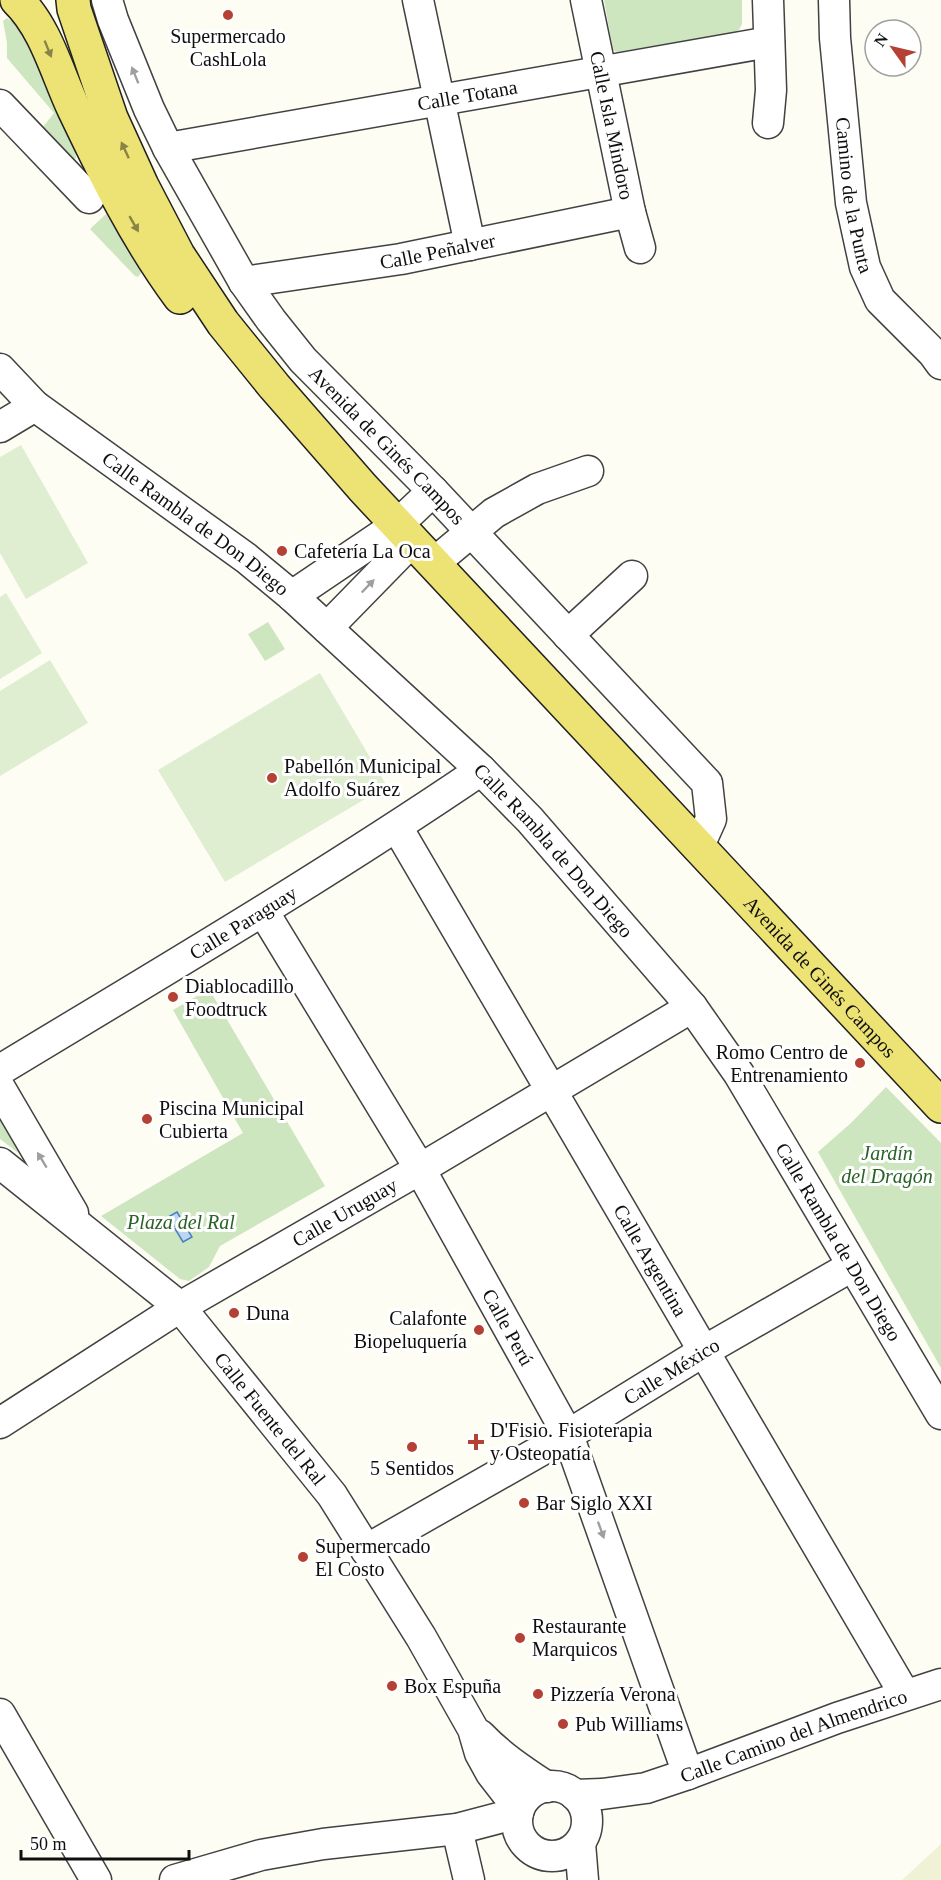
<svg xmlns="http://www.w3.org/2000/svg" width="941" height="1880" viewBox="0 0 941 1880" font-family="'Times New Roman',serif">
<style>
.farmland{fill:#f0f2d5}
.green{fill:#cde6bf}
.pitch{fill:#dfeed0}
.water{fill:#bcd5f1;stroke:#497fc2;stroke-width:1.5}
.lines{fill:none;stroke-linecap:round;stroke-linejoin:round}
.minor-casing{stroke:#424242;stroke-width:33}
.major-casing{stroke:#202020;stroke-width:36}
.minor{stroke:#fff;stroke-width:30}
.major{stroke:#ede274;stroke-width:33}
.oneway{fill:#898347}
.oneway2{fill:#9f9f9f}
.poi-dot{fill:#b44133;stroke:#fff;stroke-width:2}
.labels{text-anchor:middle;stroke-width:6;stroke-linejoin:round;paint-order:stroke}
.poi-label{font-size:20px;fill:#0f0f0f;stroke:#fff;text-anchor:start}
.street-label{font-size:20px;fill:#0f0f0f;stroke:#fff}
.park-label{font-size:20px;font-style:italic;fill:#286225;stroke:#fff}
</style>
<rect width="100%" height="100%" fill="#fefdf3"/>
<polygon class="farmland" points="941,1844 941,1880 902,1880"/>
<g class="green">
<polygon points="604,0 742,0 742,24 739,30 732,33 617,52 613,50"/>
<polygon points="7,18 13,22 24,36 56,110 75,148 76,158 74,160 42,128 54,113 7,58 7,43 3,21"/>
<polygon points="106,214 140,266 141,273 138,277 135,276 90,229"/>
<polygon points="268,622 285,649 265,661 248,634"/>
<polygon points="209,989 325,1186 220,1246 209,1267 189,1281 180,1279 101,1216 243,1133 173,1010"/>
<polygon points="886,1087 941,1143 941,1368 818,1152 851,1123"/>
<polygon points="0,1115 22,1154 21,1155 0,1139"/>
</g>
<g class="pitch">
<polygon points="21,445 88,563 26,599 0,553 0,457"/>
<polygon points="6,593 42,653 0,679 0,597"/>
<polygon points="50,660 88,723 0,776 0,691"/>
<polygon points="320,673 387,786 225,882 158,770"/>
</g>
<polygon class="water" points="177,1212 192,1237 183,1242 168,1217"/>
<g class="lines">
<g class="minor-casing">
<g id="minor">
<path id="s1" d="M107,0L113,20L149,109L168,148L244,282L271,320L303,360L433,491L707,783L711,819L698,848"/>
<polyline points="418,0 470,245"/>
<path id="s2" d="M586,0L630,212L640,248"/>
<polyline points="768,0 771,90 768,123"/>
<path id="s3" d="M834,0L835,38L851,203L865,267L880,300L933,353L941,364"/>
<polyline points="0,105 89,198"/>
<path id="s4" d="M168,148L769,42"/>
<path id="s5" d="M244,282L401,259L630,212"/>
<path id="s6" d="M0,369L35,406L246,558L292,596L481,770L530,820L692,1007L739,1074L941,1414"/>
<polyline points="0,427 35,406"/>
<polyline points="434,563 494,513 537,489 588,471"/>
<polyline points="292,596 397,525 433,491"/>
<polyline points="327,628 413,540"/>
<polyline points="568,635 632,576"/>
<path id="s7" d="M397,827L905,1695"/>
<path id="s8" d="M263,911L420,1169L568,1435L688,1774"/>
<path id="s9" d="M0,1070C162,972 325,876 481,770"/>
<polyline points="0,1088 73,1213"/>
<path id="s10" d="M0,1163L180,1307L332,1495L421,1637L473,1729L480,1753L491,1773L519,1809"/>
<path id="s11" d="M0,1423L180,1307L420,1169L692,1007"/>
<path id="s12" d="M366,1550L568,1435L704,1351L852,1266"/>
<polyline points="0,1714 96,1880"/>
<path d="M480,1735C500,1756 523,1771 547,1787"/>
<circle cx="552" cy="1821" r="35"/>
<path id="s13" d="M575,1795L602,1794L646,1788L688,1774L837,1718L941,1684"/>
<polyline points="457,1829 469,1880"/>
<polyline points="580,1843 583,1880"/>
<polyline points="175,1880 261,1855 323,1844 457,1829 518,1813"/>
</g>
</g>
<g class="major-casing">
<g id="major">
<path d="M17,0C46,28 57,73 74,109C105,174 137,239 180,297"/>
<path id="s14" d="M73,0L74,9L111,118L142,186L178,255L223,323L274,386L363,488L941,1106"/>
</g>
</g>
<use href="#minor" class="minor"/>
<use href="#major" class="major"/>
</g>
<defs><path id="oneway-solid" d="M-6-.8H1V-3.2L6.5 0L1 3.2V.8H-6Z" transform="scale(1.5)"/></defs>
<g class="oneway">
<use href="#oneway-solid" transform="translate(48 49) rotate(68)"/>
<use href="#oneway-solid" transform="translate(125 150) rotate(-115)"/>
<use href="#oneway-solid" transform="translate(134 224) rotate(60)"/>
</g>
<g class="oneway2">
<use href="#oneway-solid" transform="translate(135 75) rotate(-112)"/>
<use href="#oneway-solid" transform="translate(368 586) rotate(-46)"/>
<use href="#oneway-solid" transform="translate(42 1160) rotate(-121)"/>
<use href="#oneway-solid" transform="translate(601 1530) rotate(70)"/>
</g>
<g class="poi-dot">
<circle cx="228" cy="15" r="6"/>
<circle cx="282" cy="551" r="6"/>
<circle cx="272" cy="778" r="6"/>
<circle cx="173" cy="997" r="6"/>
<circle cx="860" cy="1063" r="6"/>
<circle cx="147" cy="1119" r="6"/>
<circle cx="234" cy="1313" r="6"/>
<circle cx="479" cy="1330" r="6"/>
<path d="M473 1433h6v6h6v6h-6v6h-6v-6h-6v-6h6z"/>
<circle cx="412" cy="1447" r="6"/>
<circle cx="524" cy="1503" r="6"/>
<circle cx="303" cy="1557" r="6"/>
<circle cx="520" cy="1638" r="6"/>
<circle cx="392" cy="1686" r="6"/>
<circle cx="538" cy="1694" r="6"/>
<circle cx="563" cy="1724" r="6"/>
</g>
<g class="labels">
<g class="poi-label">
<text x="228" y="43" text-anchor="middle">Supermercado<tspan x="228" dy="23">CashLola</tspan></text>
<text x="294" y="558">Cafetería La Oca</text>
<text x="284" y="773">Pabellón Municipal<tspan x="284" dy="23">Adolfo Suárez</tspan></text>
<text x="185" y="993">Diablocadillo<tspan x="185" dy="23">Foodtruck</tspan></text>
<text x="848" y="1059" text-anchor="end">Romo Centro de<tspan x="848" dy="23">Entrenamiento</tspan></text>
<text x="159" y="1115">Piscina Municipal<tspan x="159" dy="23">Cubierta</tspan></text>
<text x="246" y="1320">Duna</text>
<text x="467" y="1325" text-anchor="end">Calafonte<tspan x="467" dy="23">Biopeluquería</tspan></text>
<text x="490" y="1437">D'Fisio. Fisioterapia<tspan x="490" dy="23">y Osteopatía</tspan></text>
<text x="412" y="1475" text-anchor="middle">5 Sentidos</text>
<text x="536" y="1510">Bar Siglo XXI</text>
<text x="315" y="1553">Supermercado<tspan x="315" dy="23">El Costo</tspan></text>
<text x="532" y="1633">Restaurante<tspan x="532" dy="23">Marquicos</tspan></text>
<text x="404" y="1693">Box Espuña</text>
<text x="550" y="1701">Pizzería Verona</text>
<text x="575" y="1731">Pub Williams</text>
</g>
<g class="street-label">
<text dy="7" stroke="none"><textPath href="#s4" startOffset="304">Calle Totana</textPath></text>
<text dy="7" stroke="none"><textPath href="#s2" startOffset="128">Calle Isla Mindoro</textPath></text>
<text dy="7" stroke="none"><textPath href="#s3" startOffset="196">Camino de la Punta</textPath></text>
<text dy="7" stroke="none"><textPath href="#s5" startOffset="196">Calle Peñalver</textPath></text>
<text dy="7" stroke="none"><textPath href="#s1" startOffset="532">Avenida de Ginés Campos</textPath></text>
<text dy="7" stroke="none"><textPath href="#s6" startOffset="250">Calle Rambla de Don Diego</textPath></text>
<text dy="7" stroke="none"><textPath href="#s6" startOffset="736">Calle Rambla de Don Diego</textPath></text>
<text dy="7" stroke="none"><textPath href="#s9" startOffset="284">Calle Paraguay</textPath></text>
<text dy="7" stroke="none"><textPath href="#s14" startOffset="1244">Avenida de Ginés Campos</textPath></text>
<text dy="7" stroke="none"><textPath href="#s11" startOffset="404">Calle Uruguay</textPath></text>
<text dy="7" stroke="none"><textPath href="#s6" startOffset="1222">Calle Rambla de Don Diego</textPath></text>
<text dy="7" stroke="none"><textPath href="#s7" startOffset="502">Calle Argentina</textPath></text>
<text dy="7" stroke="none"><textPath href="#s8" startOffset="483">Calle Perú</textPath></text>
<text dy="7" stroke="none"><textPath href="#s12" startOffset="354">Calle México</textPath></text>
<text dy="7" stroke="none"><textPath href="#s10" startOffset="374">Calle Fuente del Ral</textPath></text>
<text dy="7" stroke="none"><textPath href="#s13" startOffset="228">Calle Camino del Almendrico</textPath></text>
</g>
<g class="park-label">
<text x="887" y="1160">Jardín<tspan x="887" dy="23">del Dragón</tspan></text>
<text x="181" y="1229">Plaza del Ral</text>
</g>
</g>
<g transform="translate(893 48) rotate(304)"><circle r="28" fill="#ffffff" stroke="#9f9f9f" stroke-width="1.5"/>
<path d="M0-4.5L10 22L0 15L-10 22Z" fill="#b44133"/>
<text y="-9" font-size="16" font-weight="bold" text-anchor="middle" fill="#0f0f0f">N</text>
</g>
<path d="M21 1850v9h168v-9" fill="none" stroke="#0f0f0f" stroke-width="3"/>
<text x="30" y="1850" font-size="18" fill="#0f0f0f" stroke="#ffffff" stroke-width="4.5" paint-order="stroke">50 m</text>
</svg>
